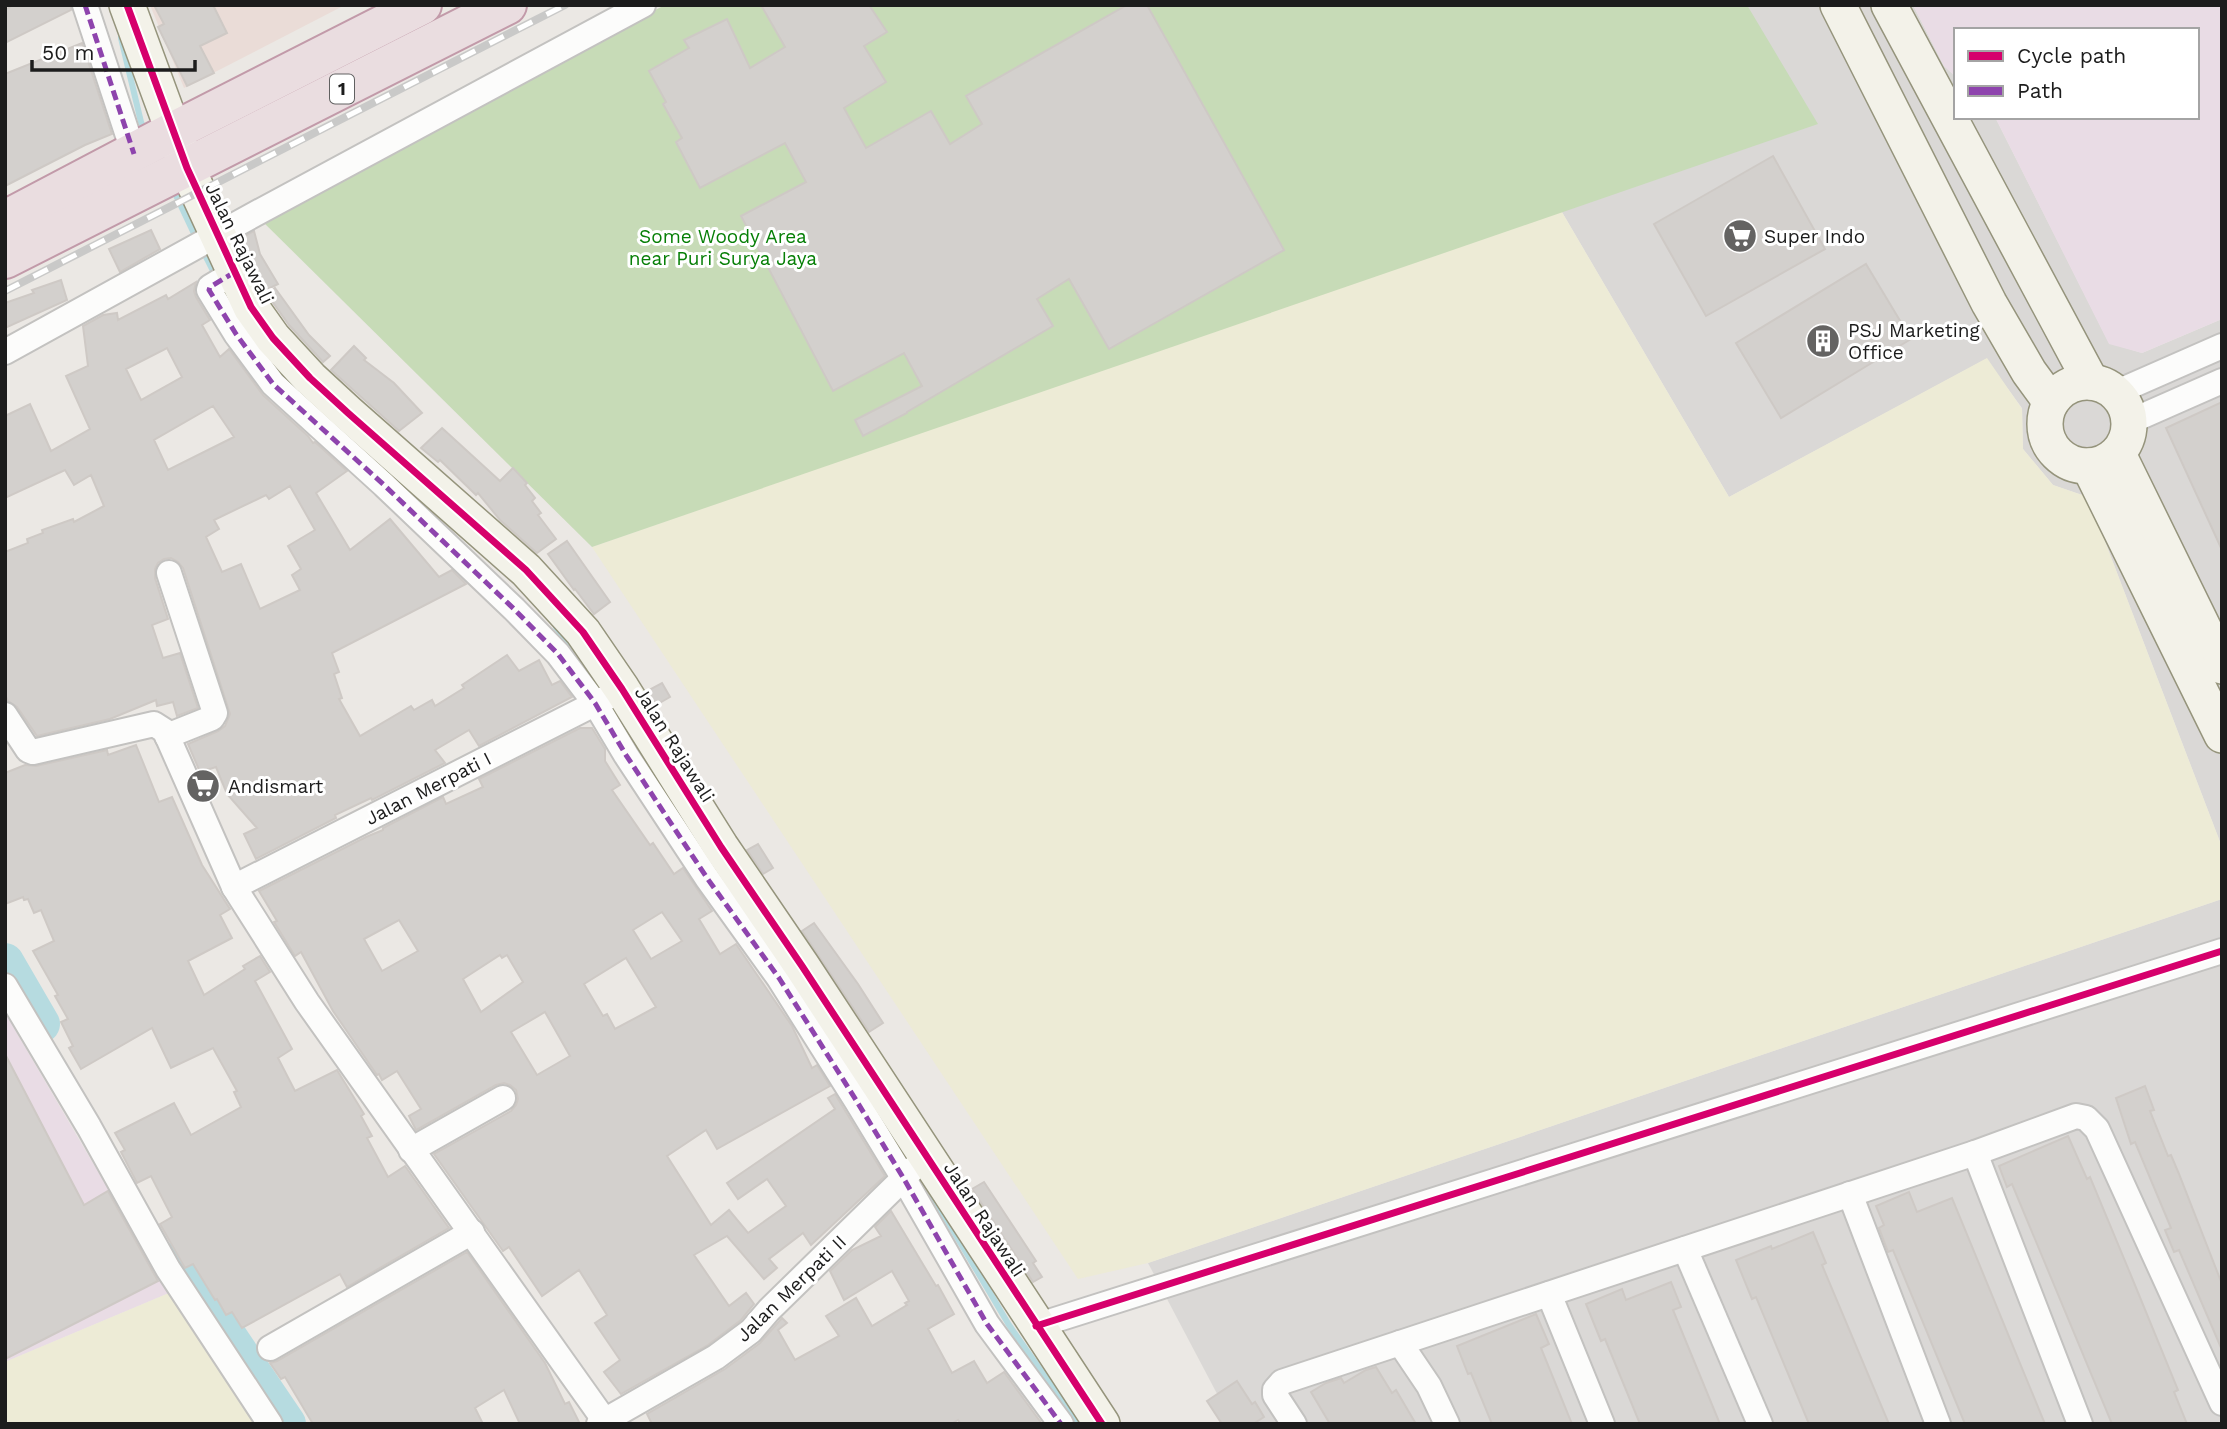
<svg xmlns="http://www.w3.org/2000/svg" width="2227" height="1429" viewBox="0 0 2227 1429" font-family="'Work Sans',sans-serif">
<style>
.residential{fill:#dad8d6}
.industrial{fill:#e9dce5}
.military{fill:#eadcd7}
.farmland{fill:#edebd6}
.forest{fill:#c7dbb7}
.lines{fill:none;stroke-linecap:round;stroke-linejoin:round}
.stream{stroke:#b6dbe0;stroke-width:6}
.river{stroke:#b6dbe0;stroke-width:38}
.building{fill:#d3d0cd;stroke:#cec9c5;stroke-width:2;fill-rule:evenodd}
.street-casing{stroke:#c3c2c0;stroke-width:28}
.secondary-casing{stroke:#95947c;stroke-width:38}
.highway-casing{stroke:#c29aa9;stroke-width:42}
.street{stroke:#fcfcfb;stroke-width:24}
.secondary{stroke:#f3f2e9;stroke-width:35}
.highway{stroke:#eadde0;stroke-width:38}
.rail-casing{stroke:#c9c9c8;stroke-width:8}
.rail{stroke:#fff;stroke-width:5;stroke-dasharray:16;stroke-linecap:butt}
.quiet{stroke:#8e44ad;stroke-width:5;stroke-dasharray:10 5;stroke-linecap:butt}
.cycleway-casing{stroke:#fff;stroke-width:11}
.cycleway{stroke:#d6006c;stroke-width:7}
.labels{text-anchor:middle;stroke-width:6;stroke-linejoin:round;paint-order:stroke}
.shield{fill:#fff;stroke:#606060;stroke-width:2}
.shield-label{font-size:18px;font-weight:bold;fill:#1c1c1c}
.park-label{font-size:19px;fill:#067f06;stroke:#fff}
.poi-label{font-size:19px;fill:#1c1c1c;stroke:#fff;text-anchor:start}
.street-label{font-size:19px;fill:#1c1c1c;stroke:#fff}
</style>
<rect width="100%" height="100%" fill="#ebe8e4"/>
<g class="residential">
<polygon points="1741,5 1913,5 1944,66 1956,77 1956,117 1995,117 2109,343 2142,353 2222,319 2222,847 2088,497 2053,485 2023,449 2022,408 1986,359 1729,497 1559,207"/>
<polygon points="2222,899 2222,1424 1233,1424 1148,1263"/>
</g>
<g class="industrial">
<polygon points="1913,5 2222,5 2222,319 2142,353 2109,344 1995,117 2197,117 2197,30 1956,30 1956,77 1944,66"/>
<polygon points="5,1013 169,1293 5,1362"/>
</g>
<polygon class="military" points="150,5 345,5 184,88"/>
<g class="farmland">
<polygon points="1559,207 1729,497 1987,358 2022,409 2023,449 2053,485 2088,497 2222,847 2222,899 1148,1263 1078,1279 592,547 1436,252"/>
<polygon points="169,1293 255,1424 5,1424 5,1362"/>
</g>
<polygon class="forest" points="665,5 1747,5 1818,124 592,547 255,214"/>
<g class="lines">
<g class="stream">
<polyline points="121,38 141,122 146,132"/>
<polyline points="173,189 197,240"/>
<polyline points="202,249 216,277"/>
<polyline points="556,627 598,686"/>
<polyline points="610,704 624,724"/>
<polyline points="932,1195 1009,1325 1078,1424"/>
</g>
<g class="river">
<polyline points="5,962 41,1024"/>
<polyline points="177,1261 287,1424"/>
</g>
</g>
<g class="building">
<polygon points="13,5 71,5 71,10 5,43 5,10"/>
<polygon points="154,5 213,5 227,33 200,46 214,73 187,86 158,27 164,24"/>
<polygon points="761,5 869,5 887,32 864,46 886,82 844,108 866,148 931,111 950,144 982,124 966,96 1127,5 1147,5 1284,250 1109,349 1069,279 1037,299 1053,326 907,412 907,413 863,436 855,420 922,386 904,353 833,391 741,216 806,182 785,143 700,188 676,142 682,138 663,104 666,102 649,71 689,48 684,40 727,19 750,68 785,47"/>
<polygon points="82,43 112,134 85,145 5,186 5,74"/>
<polygon points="1773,156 1825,249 1706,316 1654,224"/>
<polygon points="151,230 160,249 120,272 109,249"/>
<polygon points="254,231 260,254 278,284 266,290 242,238"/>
<polygon points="1866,264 1911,339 1781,418 1736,343"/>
<polygon points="61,280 67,300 5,328 5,303 34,293 32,290"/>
<path d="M196,282L194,291L196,297L210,320L202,325L220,357L229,349L263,395L308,436L313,443L315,442L347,471L316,493L350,550L390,519L439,577L452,570L466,584L332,653L339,672L334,674L342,698L339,699L360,736L411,706L414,710L432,700L435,706L464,688L462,685L507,655L519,671L539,660L552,685L560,681L572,697L479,746L469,730L435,750L445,763L372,800L371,798L335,815L336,818L256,859L244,834L257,828L227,794L216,767L200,772L188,744L218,731L225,726L230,714L183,568L178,562L171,558L164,559L158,563L155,569V578L168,619L152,625L163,658L180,653L198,708L177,716L173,702L157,706L156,700L110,719L37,736L17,707L8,701L5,695V552L28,543L27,539L43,533L42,530L73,519L74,522L104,506L91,475L74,485L65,470L5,498V416L30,404L51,451L90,429L66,376L88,366L83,326L103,315L117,313L118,320L166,295L168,299ZM167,348L182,377L141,400L126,369ZM213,406L234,437L168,470L154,440ZM290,486L315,530L288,546L301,569L292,575L300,590L260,609L241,564L222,572L206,537L219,529L214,520L266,495L269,499Z"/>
<polygon points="275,288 309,335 330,356 323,362 289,325 269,297 267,294"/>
<polygon points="354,346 366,358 364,360 394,383 422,413 399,431 331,370"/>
<polygon points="2222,402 2222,550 2166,428"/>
<polygon points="442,428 500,481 513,468 527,483 525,485 535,498 532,501 541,513 538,515 556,539 537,553 500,520 478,493 476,495 440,460 438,462 421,448"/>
<polygon points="567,541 610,602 594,614 575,589 574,590 548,554"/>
<polygon points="662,683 670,697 656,705 647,691"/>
<path d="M580,728H592L605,749V761L620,785L612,790L650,845L653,843L674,874L683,868L712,911L699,919L720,954L736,944L792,1026L812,1068L817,1065L830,1086L717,1149L706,1130L667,1156L711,1225L729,1210L748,1233L786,1206L767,1179L738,1199L727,1183L835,1109L828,1098L835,1094L885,1176L811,1245L803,1233L769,1259L777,1268L764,1279L727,1236L694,1255L729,1306L746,1293L754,1304L741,1320L708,1345L621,1394L604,1372L620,1360L595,1323L607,1315L579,1270L542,1296L509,1247L503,1251L434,1154L511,1111L516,1105L518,1099L516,1090L510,1085L504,1083L496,1085L416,1130L409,1116L421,1109L397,1071L382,1080L379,1074L377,1075L333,1011L301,952L295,956L274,922L277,921L259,891L366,837L383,830V828L443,797L446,804L483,787L479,779ZM662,912L682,941L651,959L633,930ZM399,920L418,951L382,971L364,939ZM500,955L502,958L507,955L523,982L481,1012L463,979ZM626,958L656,1007L615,1029L607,1014L603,1016L584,984ZM545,1012L570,1056L537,1075L511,1032Z"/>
<polygon points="136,745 159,802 172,797 202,865 230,909 220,915 232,938 188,961 204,995 245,969 243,966 260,956 270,972 255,981 292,1049 278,1058 295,1091 337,1070 364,1114 361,1116 372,1136 367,1138 388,1177 405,1166 449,1228 347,1287 340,1274 242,1328 232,1312 226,1315 217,1299 215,1300 193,1264 185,1268 181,1261 160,1224 172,1217 151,1176 137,1183 121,1152 125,1150 115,1133 174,1103 191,1135 241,1107 234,1092 237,1091 213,1048 171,1068 152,1028 81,1069 69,1048 73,1046 61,1022 68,1019 55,996 58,995 33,951 54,941 41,910 34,913 28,899 24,900 23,897 5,904 5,773 25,765 36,766 107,750 108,755"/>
<polygon points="758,844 773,868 763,874 747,850"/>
<polygon points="814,923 858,984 883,1023 869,1032 802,931"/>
<polygon points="5,1054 84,1205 108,1191 158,1281 5,1359"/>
<polygon points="2145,1086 2154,1110 2150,1111 2168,1156 2171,1155 2179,1174 2222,1284 2222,1350 2179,1250 2174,1252 2165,1230 2171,1228 2135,1142 2131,1144 2116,1098"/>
<polygon points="2068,1136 2087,1179 2090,1177 2130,1273 2178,1390 2174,1392 2187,1424 2112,1424 2012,1184 2007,1187 1999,1166"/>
<polygon points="984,1182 1036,1261 1033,1263 1042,1277 1033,1282 972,1189"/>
<polygon points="1909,1192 1917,1212 1952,1198 2045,1424 1965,1424 1893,1250 1888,1252 1879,1228 1884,1225 1876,1206"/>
<polygon points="891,1211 936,1286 938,1285 954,1314 928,1329 952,1373 974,1361 987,1383 1004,1372 1042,1424 961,1424 958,1420 951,1424 652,1424 647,1414 725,1369 760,1343 782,1318 787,1323 778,1330 795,1360 839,1336 826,1316 856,1298 872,1326 907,1305 905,1303 909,1301 892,1271 844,1300 830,1271 852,1250 881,1236 875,1227"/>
<polygon points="1813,1232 1826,1263 1822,1265 1889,1424 1809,1424 1756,1297 1752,1299 1736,1260 1771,1246 1772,1249"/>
<polygon points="467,1252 545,1363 565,1404 569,1402 580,1424 520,1424 504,1390 475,1408 483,1424 313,1424 285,1377 281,1379 270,1363 277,1361"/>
<polygon points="1671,1282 1681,1307 1673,1310 1720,1424 1640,1424 1605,1339 1601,1341 1586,1304 1622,1289 1626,1300"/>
<polygon points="1536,1314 1549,1344 1541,1348 1572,1424 1492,1424 1471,1373 1468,1374 1457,1346"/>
<polygon points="1376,1367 1392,1393 1396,1390 1416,1424 1330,1424 1311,1392 1326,1383 1341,1378 1344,1383 1366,1370"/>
<polygon points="1237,1381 1252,1404 1255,1402 1264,1417 1253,1424 1222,1424 1207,1401"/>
</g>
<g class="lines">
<g class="street-casing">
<g id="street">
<polyline points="85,5 134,154"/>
<polyline points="235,272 210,287 209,290 236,334 273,384 384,485 514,609 558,654 595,703 626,755 707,878 779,978 856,1100 904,1179 987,1324 1061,1424"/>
<polyline points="5,352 255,214 643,5"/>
<polyline points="2115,393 2222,346"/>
<polyline points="2129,422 2222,381"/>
<polyline points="5,715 28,750 33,752 154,724 165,731 234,887 307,1002 607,1424"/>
<polyline points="167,736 212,718 215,713 169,573"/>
<polyline points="234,887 608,697"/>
<polyline points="5,986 89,1127 168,1269 270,1424"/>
<polyline points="411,1150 503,1098"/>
<polyline points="1975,1153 2080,1424"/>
<polyline points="1850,1194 1938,1424"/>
<polyline points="1685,1249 1760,1424"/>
<polyline points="1549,1294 1602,1424"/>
<polyline points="1036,1326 2222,951"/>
<polyline points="1400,1343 1429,1386 1447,1424"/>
<polyline points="270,1348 472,1232"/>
<polyline points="599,1424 716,1357 751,1331 769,1310 914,1168"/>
<polyline points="1294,1424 1275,1395 1275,1390 1282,1382 1975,1153 2076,1116 2086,1118 2097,1129 2222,1403"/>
</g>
</g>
<g class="secondary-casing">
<g id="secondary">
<polyline points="127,5 187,168 251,307 273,338 310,378 348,413 526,570 583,632 622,689 721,847 802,966 1102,1424"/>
<polyline points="1838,5 1989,303 2029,372 2051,402"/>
<polyline points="1889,5 2091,382"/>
<circle cx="2087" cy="424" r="42"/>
<polyline points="2118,454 2222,666"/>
<polyline points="2089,466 2222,735"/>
</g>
</g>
<g class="highway-casing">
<g id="highway">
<polyline points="5,220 174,131 422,5"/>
<polyline points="5,259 507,5"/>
</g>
</g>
<use href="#street" class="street"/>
<use href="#secondary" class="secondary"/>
<use href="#highway" class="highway"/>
<g class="rail-casing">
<polyline id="rail" points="5,291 565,5"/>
</g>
<use href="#rail" class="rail"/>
<g class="quiet">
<polyline points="85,5 134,154"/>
<polyline points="235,272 210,287 209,290 236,334 273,384 384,485 514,609 558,654 595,703 626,755 707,878 779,978 856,1100 904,1179 987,1324 1061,1424"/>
</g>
<g class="cycleway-casing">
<g id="cycleway">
<polyline points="127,5 187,168 251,307 273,338 310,378 348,413 526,570 583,632 622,689 721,847 802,966 1102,1424"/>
<polyline points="1036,1326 2222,951"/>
</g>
</g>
<use href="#cycleway" class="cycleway"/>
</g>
<defs>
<g id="supermarket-disc" transform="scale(1.75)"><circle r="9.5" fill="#646362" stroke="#fff"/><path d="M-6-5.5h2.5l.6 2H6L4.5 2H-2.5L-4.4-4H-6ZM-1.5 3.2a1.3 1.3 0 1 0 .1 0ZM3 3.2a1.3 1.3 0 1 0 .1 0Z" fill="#fff"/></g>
<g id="building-disc" transform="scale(1.75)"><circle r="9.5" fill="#646362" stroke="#fff"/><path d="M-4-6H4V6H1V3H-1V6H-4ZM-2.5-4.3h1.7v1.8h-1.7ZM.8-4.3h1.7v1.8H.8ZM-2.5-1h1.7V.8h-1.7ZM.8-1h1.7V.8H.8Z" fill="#fff"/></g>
</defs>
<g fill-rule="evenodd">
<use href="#supermarket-disc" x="1740" y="236"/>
<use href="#building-disc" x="1823" y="341"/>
<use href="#supermarket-disc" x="203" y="786"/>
</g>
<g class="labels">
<rect class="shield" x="330" y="74.5" width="24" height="29" rx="5"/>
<g class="shield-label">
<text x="342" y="95">1</text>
</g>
<g class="park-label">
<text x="723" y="243">Some Woody Area<tspan x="723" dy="22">near Puri Surya Jaya</tspan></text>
</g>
<g class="poi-label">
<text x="1764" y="243">Super Indo</text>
<text x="1848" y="337">PSJ Marketing<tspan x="1848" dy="22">Office</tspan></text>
<text x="228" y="793">Andismart</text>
</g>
<g class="street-label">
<text transform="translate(240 243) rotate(64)" y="7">Jalan Rajawali</text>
<text transform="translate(675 744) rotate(58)" y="7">Jalan Rajawali</text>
<text transform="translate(428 788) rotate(-27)" y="7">Jalan Merpati I</text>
<text transform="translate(985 1219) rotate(57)" y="7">Jalan Rajawali</text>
<text transform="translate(791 1288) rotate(-44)" y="7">Jalan Merpati II</text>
</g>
</g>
<rect width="2227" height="1429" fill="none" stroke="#1c1c1c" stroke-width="14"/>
<rect x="1954" y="28" width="245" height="91" fill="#ffffff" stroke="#a4a4a4" stroke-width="2"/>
<rect x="1968" y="51" width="35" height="10" fill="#d6006c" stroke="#a4a4a4" stroke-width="2"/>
<text x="2017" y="63" font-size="21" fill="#1c1c1c">Cycle path</text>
<rect x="1968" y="86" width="35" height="10" fill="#8e44ad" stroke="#a4a4a4" stroke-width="2"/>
<text x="2017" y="98" font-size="21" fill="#1c1c1c">Path</text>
<path d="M32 60v10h163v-10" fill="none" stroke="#1c1c1c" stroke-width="3.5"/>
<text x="42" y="60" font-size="21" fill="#1c1c1c" stroke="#ffffff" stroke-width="5" paint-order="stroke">50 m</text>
</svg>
